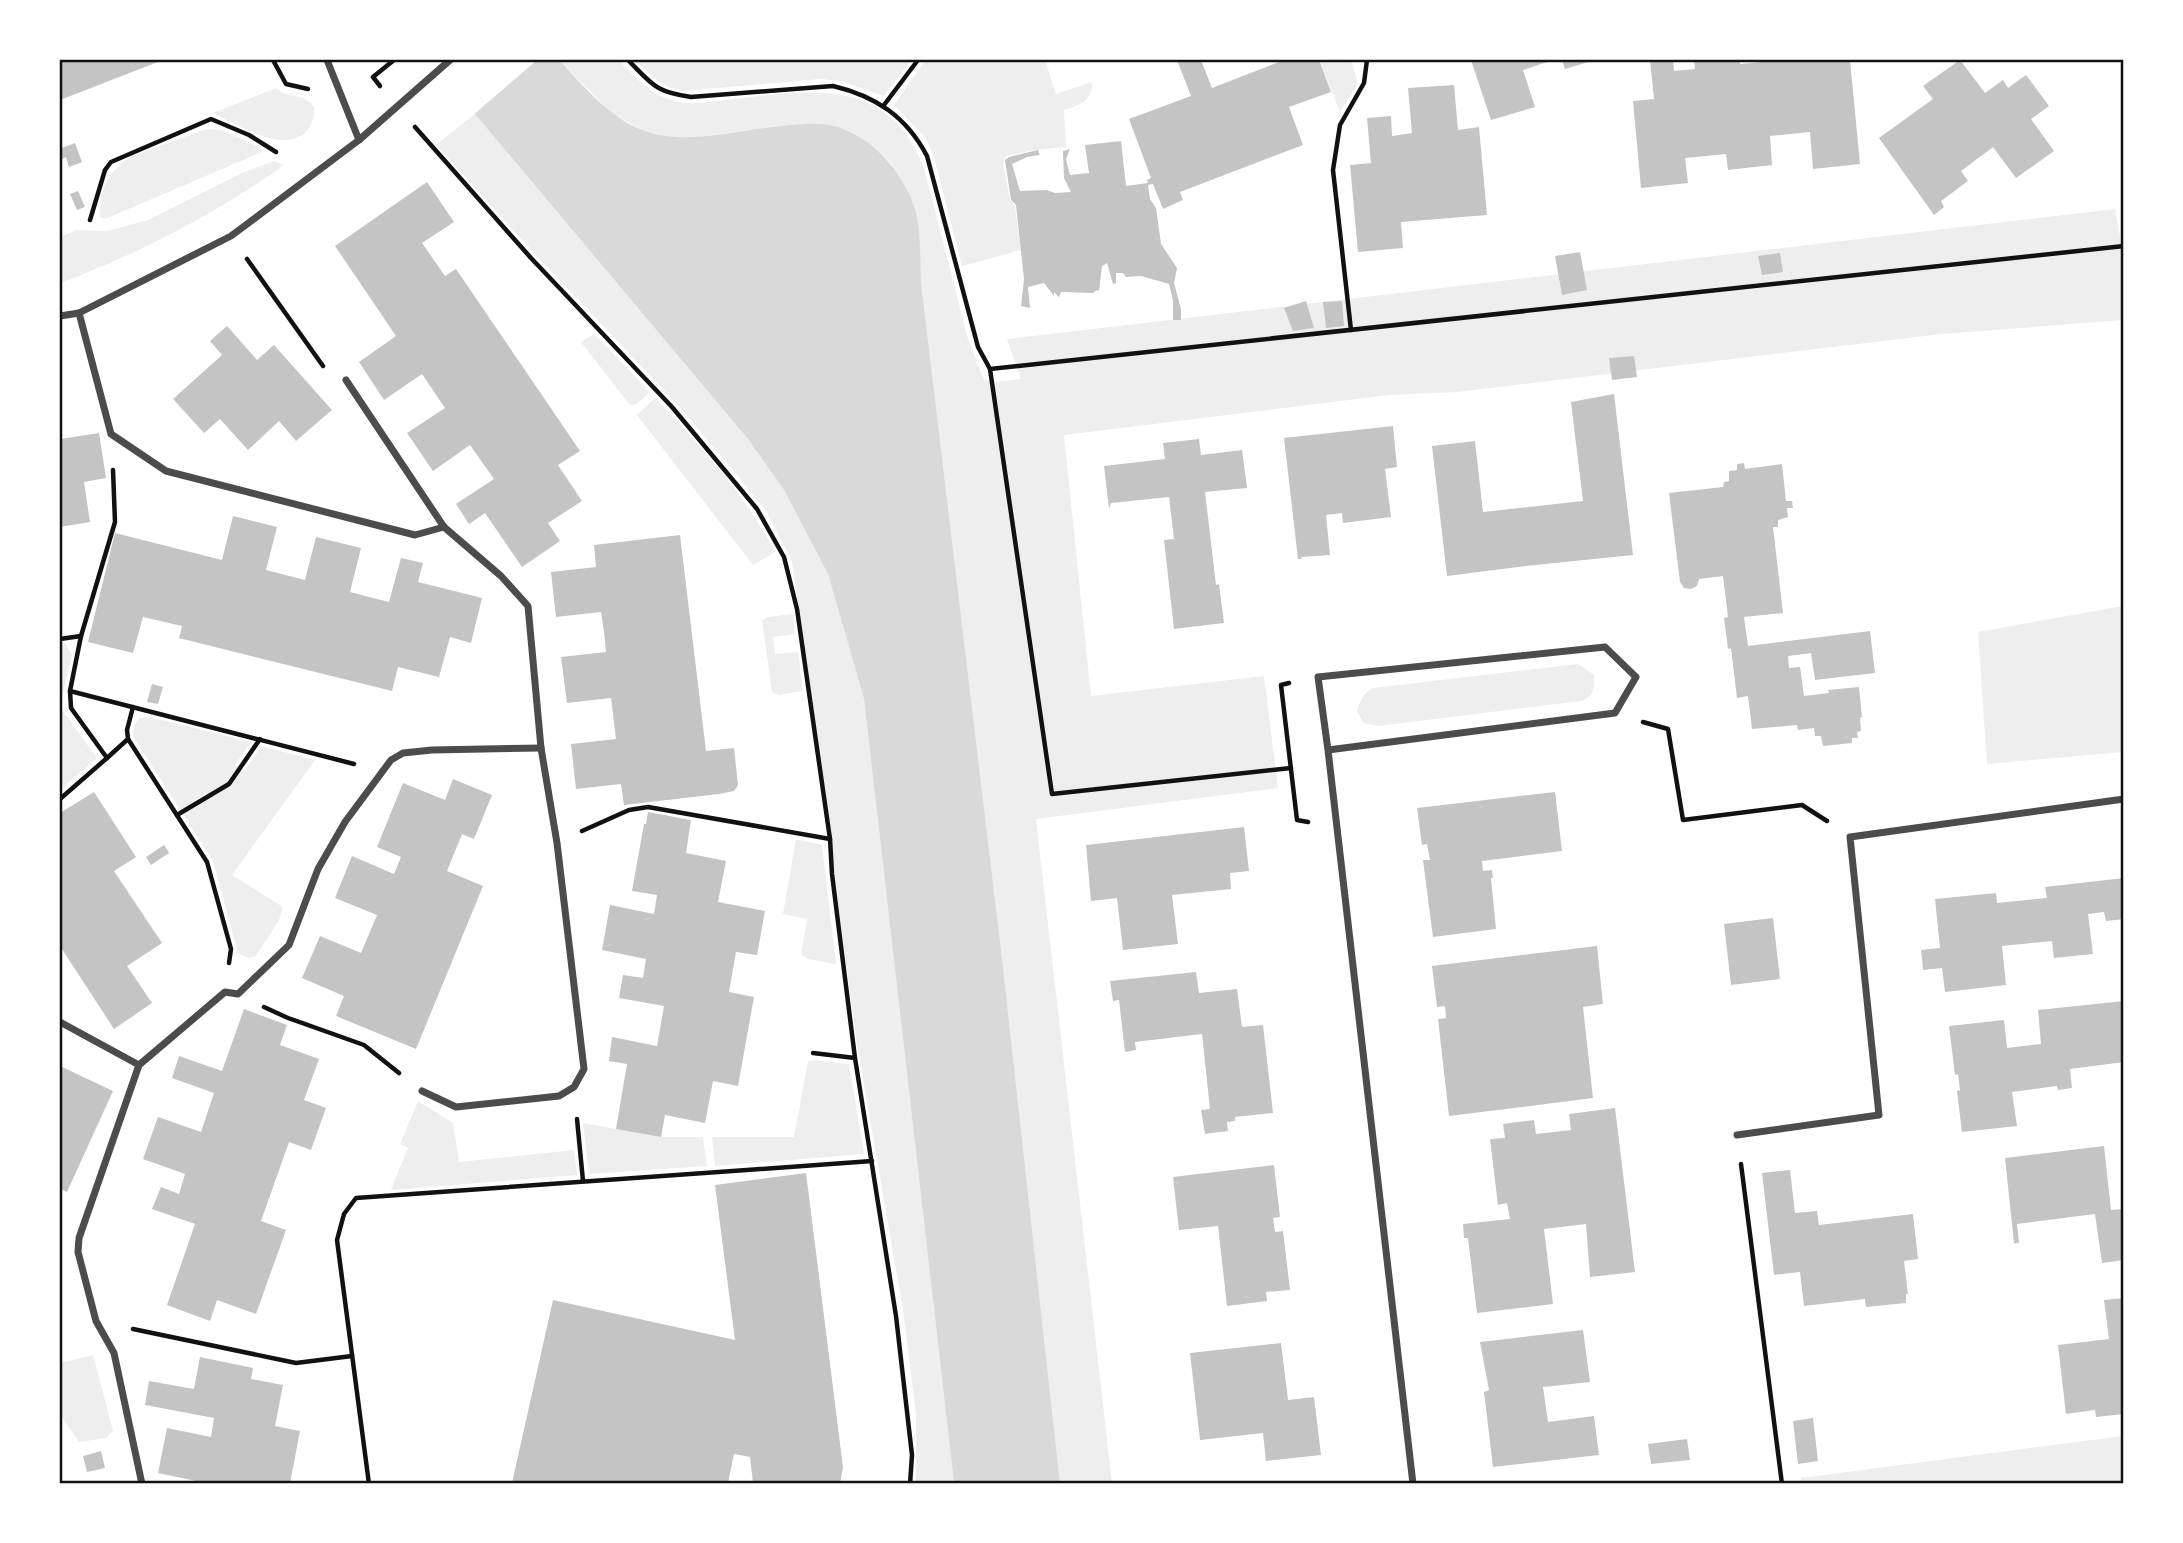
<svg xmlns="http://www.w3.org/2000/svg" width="2183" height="1543" viewBox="0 0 2183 1543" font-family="'Varela Round',sans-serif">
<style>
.green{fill:#eee}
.water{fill:#d9d9d9}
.pier{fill:#fff}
.building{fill:#c4c4c4}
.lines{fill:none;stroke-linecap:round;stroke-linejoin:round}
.path{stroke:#111;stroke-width:4.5}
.minor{stroke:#4c4c4c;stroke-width:7}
.neatline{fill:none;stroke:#111;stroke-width:2.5}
</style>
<rect width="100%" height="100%" fill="#fff"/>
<g class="green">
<path d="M559,60H618C635,76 650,95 674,101C693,106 713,101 733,99C814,90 888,76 924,168L968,339L984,380L996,382L1021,379L1007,339L2115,209L2121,242V315L2123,320L1942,334L1457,392L1389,395L1064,435L1091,696L1264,676L1278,788L1036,819L1112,1483H1060L1002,958L921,282L916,214L891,164L879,152L851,133L829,125L777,126L693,138L670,137L643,131L612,113Z"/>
<path d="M635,60H911L884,96L841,81L821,79L682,91C661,87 650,75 635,60Z"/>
<path d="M926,60H1045L1056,94L1092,82C1093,101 1080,105 1064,110L1066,147L1034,150L1007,156L1003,162L1010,200L1015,207L1021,250L962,266L933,154L925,137L894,105Z"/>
<polygon points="1319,60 1351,60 1358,84 1340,112"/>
<path d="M276,88C287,99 306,93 314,107C315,115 313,121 309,128C289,158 236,124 213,113Z"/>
<polygon points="475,114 748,439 784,490 828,574 864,699 954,1483 916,1483 916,1414 903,1310 857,1044 792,561 766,511 738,476 676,403 537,256 436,145"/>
<path d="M206,129L222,130L260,148L262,152L105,219L100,217C98,191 108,172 130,157Z"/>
<path d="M274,161L284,165C214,215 140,253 60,283V237L77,230L107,231L148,220L242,173Z"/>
<polygon points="594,334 650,392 637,404 630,405 581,342"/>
<path d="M655,398C700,444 745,495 775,552L753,565L637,415Z"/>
<polygon points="2123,606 2123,752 1987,764 1978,632"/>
<polygon points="793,614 795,634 773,637 775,654 798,652 803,691 779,695 772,692 762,620 769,617"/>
<polygon points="65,643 72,655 60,707 60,644"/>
<path d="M1578,664L1594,675C1595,688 1594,696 1581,701L1378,726L1364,723L1357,712C1360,700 1363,694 1373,688Z"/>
<polygon points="60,707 97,758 60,790"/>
<polygon points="149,717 251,742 235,765 244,771 262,746 315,760 232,875 283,907 279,920 256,956 249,958 238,953 213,861 133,736 134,724 140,718"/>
<polygon points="796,839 822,845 836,964 808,959 801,954 807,919 783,914"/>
<polygon points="816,1060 849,1064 864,1154 715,1166 712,1137 794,1137 808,1061"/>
<polygon points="418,1101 453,1123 459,1162 574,1150 577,1175 391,1190 408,1148 400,1144"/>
<polygon points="583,1123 660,1137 703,1137 707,1166 589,1174"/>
<polygon points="93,1355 113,1431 106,1438 79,1442 60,1414 60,1363"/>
<polygon points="2123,1436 2123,1483 1801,1483 1801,1478"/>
</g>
<path class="water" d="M420,60H559C583,85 610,119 645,131C679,143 715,135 750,130C772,127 809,121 830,125C871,134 905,173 916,213C921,232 920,261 921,282L1002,958L1060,1483H954L864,699L828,574L784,490L748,439L475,114Z"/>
<polygon class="pier" points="417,60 537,60 472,116"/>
<g class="building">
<polygon points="60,60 163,60 60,100"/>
<polygon points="1177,60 1201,60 1212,88 1284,60 1319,60 1331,92 1289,107 1303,145 1180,192 1183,200 1163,209 1153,184 1148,185 1150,199 1156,208 1161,244 1177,268 1174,283 1181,309 1181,320 1173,320 1173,300 1169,284 1141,276 1126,277 1123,273 1116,273 1116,283 1113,284 1107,263 1102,266 1099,291 1097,290 1093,293 1061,292 1059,297 1054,292 1054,296 1044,283 1028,287 1030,308 1021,306 1024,279 1016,205 1011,200 1005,160 1009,157 1038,150 1040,155 1027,157 1012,164 1020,191 1047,190 1055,193 1071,192 1064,178 1063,151 1070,149 1066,159 1070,175 1089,173 1085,145 1121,141 1126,186 1148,183 1147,180 1151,178 1129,119 1191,96"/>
<polygon points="1471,60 1553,60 1523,70 1535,107 1491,120"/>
<polygon points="1562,60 1595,60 1565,69"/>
<polygon points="1650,60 1673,60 1674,71 1695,69 1694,60 1740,60 1740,64 1786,60 1850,60 1860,164 1813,169 1810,132 1770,136 1772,165 1728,170 1726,154 1685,158 1688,183 1641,188 1633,101 1654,99"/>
<polygon points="1960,60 1985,93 2003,80 2008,88 2026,75 2049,106 2031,119 2054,151 2016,178 1993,147 1961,171 1968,181 1941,201 1944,207 1934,215 1879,138 1933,99 1923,86"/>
<polygon points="1454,85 1458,130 1479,127 1487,215 1401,222 1403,248 1358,252 1350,165 1371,163 1367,118 1391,116 1392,136 1412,133 1408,88"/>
<polygon points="60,142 62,148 75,143 82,162 69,167 66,157 60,160"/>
<polygon points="427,182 454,222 422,243 445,276 456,269 580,451 558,465 582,501 548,523 560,541 522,567 485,513 469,524 456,504 494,479 470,445 433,471 407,433 445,408 422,374 384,400 359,362 396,336 335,246"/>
<polygon points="78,191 85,207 77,210 70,194"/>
<polygon points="1580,252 1587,290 1562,295 1555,256"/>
<polygon points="1780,253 1783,272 1762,275 1758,256"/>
<polygon points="1306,301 1314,328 1293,331 1284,308"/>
<polygon points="1342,301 1344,326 1326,328 1323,302"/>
<polygon points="227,326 257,360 274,345 332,410 296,441 279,421 248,450 220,419 204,433 173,399 222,355 210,341"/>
<polygon points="1634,356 1637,377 1612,380 1609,358"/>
<polygon points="1614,394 1633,555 1526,566 1447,576 1432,446 1475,441 1483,512 1583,501 1571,402"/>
<polygon points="1393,426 1397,467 1385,469 1391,517 1343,523 1342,513 1326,515 1330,555 1301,557 1302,559 1298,559 1284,438"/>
<polygon points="99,433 106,478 84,482 90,522 60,527 60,439"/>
<polygon points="1199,439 1201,455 1242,450 1247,488 1205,492 1216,585 1219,584 1224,623 1174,629 1164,540 1174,539 1169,497 1111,503 1109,509 1104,466 1165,459 1163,443"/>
<polygon points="1744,463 1745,469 1782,464 1786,501 1792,501 1793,508 1787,508 1788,517 1778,520 1778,527 1773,527 1783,613 1744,617 1748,646 1870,631 1875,673 1815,680 1811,653 1788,656 1789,668 1800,667 1804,696 1829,693 1828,690 1859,687 1862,717 1860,718 1861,731 1857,732 1858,738 1852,738 1852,743 1823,746 1821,736 1815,736 1814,728 1798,730 1797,725 1752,729 1748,696 1737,698 1731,648 1728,649 1724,618 1728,617 1723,576 1699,579 1697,586 1691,589 1684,588 1680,582 1669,493 1723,487 1724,482 1729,481 1729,471 1737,470 1737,464"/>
<polygon points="233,516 277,527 266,570 305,580 316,537 361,548 350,592 389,602 401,558 423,563 418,582 482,598 471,643 450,637 439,677 398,667 392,691 179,638 182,626 143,617 133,653 88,642 115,533 222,560"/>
<polygon points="680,535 706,751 734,748 738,785 734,791 719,794 624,805 621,784 576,789 571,744 616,739 611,698 567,703 561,657 606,652 604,632 601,612 556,617 551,572 596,567 594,545"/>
<polygon points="152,684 163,687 158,704 147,702"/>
<polygon points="453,779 492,795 474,839 462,834 447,871 483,886 416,1049 336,1016 344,996 302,978 320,936 361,953 377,915 335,898 352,856 394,874 401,857 377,847 403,783 445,800"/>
<polygon points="94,792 136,857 114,871 162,943 127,966 152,1003 114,1029 60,946 60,813"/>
<polygon points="1555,792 1562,851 1482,861 1483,871 1492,870 1493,878 1491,878 1496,929 1433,937 1423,860 1430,860 1427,844 1422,845 1417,808"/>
<polygon points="648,812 691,820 686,853 726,861 718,902 765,911 757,955 736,952 729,992 754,997 738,1086 713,1081 705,1123 665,1115 661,1137 616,1129 627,1064 609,1061 612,1037 657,1046 664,1006 619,998 623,975 643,978 646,959 602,950 610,905 654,914 657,895 632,891 644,824 646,824"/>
<polygon points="1244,827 1249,871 1230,873 1231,889 1172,895 1178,944 1123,950 1117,898 1091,901 1086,845"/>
<polygon points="164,845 169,853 151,865 146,857"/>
<polygon points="2124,878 2124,919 2106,921 2104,912 2088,914 2093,954 2054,958 2052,941 2002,946 2006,985 1945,992 1942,968 1923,970 1921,950 1940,948 1935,899 1996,893 1997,903 2047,898 2045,887"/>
<polygon points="1773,918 1780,979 1731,985 1724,924"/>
<polygon points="1597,946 1603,1004 1583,1007 1593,1098 1449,1116 1438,1019 1446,1018 1445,1006 1437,1007 1432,966"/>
<polygon points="1196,972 1199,993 1237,989 1242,1027 1263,1025 1273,1113 1235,1117 1235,1121 1227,1122 1228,1131 1205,1134 1201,1110 1210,1109 1202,1034 1135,1042 1136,1050 1125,1052 1119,1000 1113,1001 1110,981"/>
<polygon points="2124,1001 2124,1062 2070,1069 2072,1088 2058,1090 2057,1086 2012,1092 2017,1126 1962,1132 1957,1091 1960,1090 1958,1074 1955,1075 1949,1026 2004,1020 2007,1048 2041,1044 2038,1010"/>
<polygon points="244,1009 287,1025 280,1045 319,1059 304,1100 326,1108 311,1150 289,1142 261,1221 286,1230 256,1314 217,1300 210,1321 167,1305 195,1224 152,1209 161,1187 179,1194 185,1174 143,1159 158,1117 201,1132 214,1093 172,1078 179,1056 222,1071"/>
<polygon points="60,1066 113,1091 67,1192 60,1189"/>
<polygon points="1615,1108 1635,1272 1590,1277 1586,1224 1544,1229 1553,1304 1477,1313 1468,1238 1464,1238 1463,1224 1510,1219 1507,1203 1498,1205 1490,1139 1505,1138 1503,1124 1534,1120 1536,1134 1571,1130 1569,1114"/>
<polygon points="2104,1146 2111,1210 2124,1209 2124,1260 2102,1263 2095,1214 2017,1224 2019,1243 2014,1243 2005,1158"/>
<polygon points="1274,1165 1280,1217 1273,1218 1275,1232 1283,1231 1290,1290 1266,1292 1267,1301 1227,1306 1218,1226 1179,1230 1173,1177"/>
<polygon points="1790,1170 1795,1213 1817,1211 1819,1225 1913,1214 1918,1259 1904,1261 1908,1294 1906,1294 1906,1303 1866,1307 1865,1299 1804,1306 1800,1272 1774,1275 1762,1173"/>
<polygon points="806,1173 843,1467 840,1483 753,1483 750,1457 734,1454 728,1483 512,1483 553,1300 735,1340 715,1185"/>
<polygon points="2124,1298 2124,1414 2096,1417 2095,1410 2066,1414 2058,1345 2109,1339 2104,1300"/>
<polygon points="1583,1330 1590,1382 1543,1387 1548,1422 1594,1416 1599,1455 1493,1467 1484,1392 1489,1390 1480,1342"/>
<polygon points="1281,1343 1288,1400 1314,1397 1321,1455 1266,1461 1263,1433 1200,1440 1190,1353"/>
<polygon points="200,1357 253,1368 251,1379 283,1385 275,1426 300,1431 290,1483 201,1483 201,1482 158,1473 167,1428 211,1437 214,1418 145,1405 149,1381 194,1389"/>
<polygon points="1813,1418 1818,1461 1798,1464 1793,1421"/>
<polygon points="1687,1439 1690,1460 1651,1464 1648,1444"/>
<polygon points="101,1451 105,1468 87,1472 83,1456"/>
</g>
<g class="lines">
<g class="path">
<polyline points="273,60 286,84 308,89"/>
<path d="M628,60C653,85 655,92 691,97L833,86C875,96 906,116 927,156L978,347L990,369L2124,246"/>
<polyline points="380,86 373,77 394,60"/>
<polyline points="884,105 918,60"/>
<polyline points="415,127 531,258 672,407 757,509 784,557 797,609 830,839 832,874 855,1058 896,1316 912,1455 910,1484"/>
<polyline points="90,220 105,170 111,162 211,119 249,135 276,152"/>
<polyline points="247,259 323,366"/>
<polyline points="1351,330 1333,170 1340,125 1364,83 1367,60"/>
<polyline points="990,369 1052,794 1291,768"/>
<polyline points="113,470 115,522 81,636 70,691 354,764"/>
<polyline points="60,639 81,636"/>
<polyline points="1289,683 1281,685 1297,820 1308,822"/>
<polyline points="1643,722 1668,729 1683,820 1802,805 1827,821"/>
<polyline points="128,739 127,730 133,707"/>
<polyline points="107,758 128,739 207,862 231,949 229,963"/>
<polyline points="60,799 107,758 71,708 70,691"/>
<polyline points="177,815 229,784 260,739"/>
<polyline points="582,831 629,810 648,807 830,839"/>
<polyline points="264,1007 288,1018 364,1045 399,1073"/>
<polyline points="813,1053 855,1058"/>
<polyline points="577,1119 583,1181"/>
<polyline points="1741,1164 1782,1484"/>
<polyline points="133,1329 296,1363 352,1356"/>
<polyline points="369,1484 337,1240 344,1214 356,1198 872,1161"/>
</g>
<g class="minor">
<polyline points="327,60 359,140"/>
<polyline points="79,313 111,434 166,471 415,535 444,527 501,576 528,606 541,748 557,843 584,1069 574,1087 559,1096 456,1107 422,1091"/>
<polyline points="60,316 79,313 231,236 359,140 450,60"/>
<polyline points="346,380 444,527"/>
<polyline points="1328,750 1318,677 1605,647 1636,677 1615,713 1328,750 1413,1484"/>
<polyline points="60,1022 139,1065"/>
<polyline points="1737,1135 1879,1115 1850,837 2124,799"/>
<polyline points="142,1484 114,1353 96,1321 78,1252 79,1238 139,1065 225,992 238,994 289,945 318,869 345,822 391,760 403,753 432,750 541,748"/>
</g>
</g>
<rect width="2183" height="1543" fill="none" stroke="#ffffff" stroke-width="122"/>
<rect x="61" y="61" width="2061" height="1421" class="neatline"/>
</svg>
